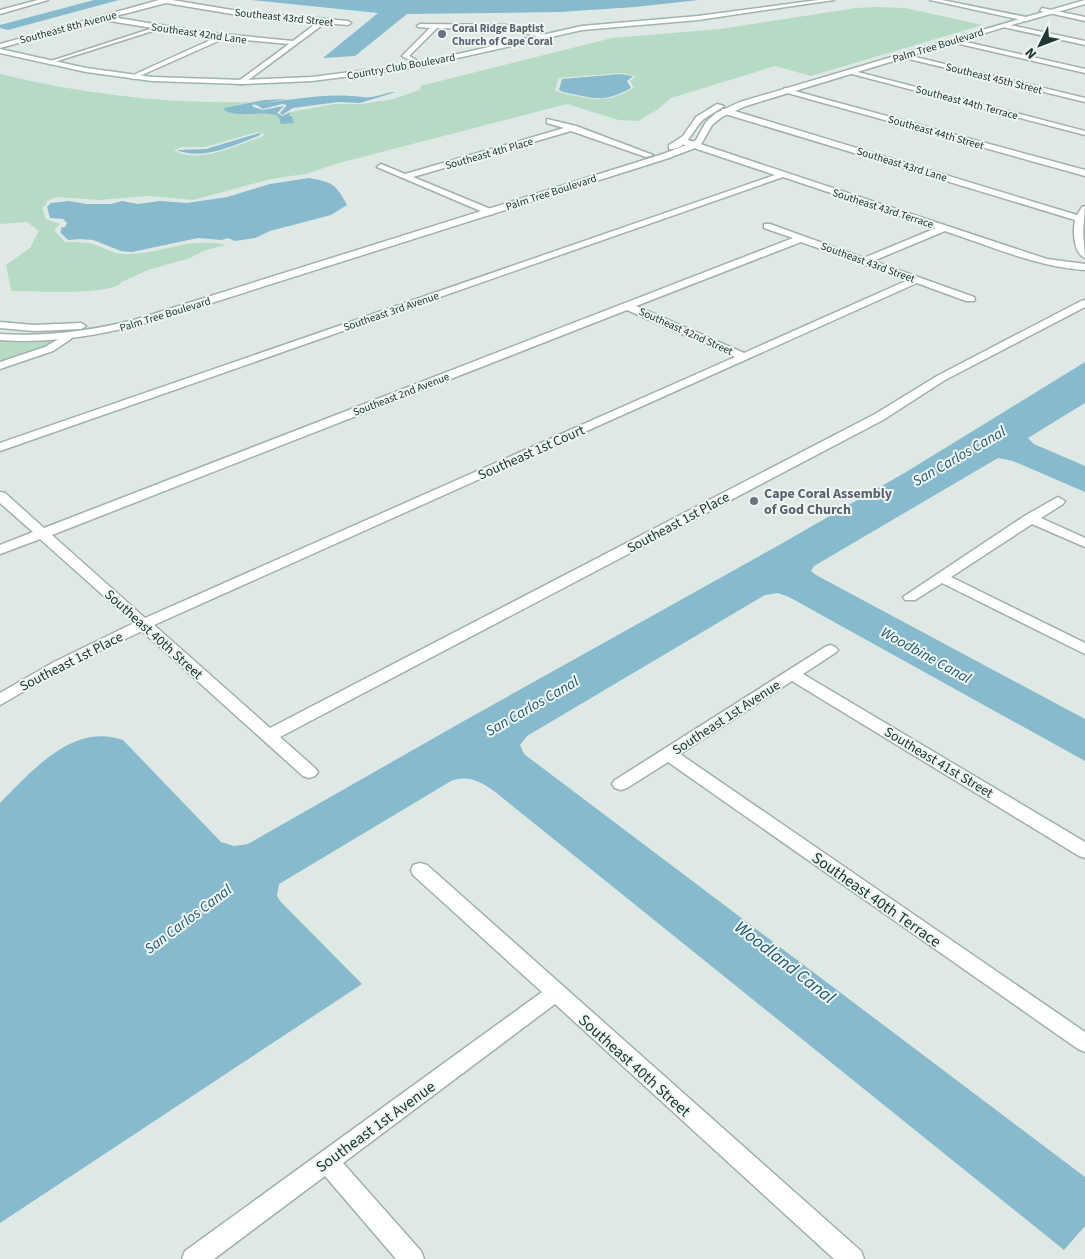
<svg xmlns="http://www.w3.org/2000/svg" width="1085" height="1259" viewBox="0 0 1085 1259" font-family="'Source Sans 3',sans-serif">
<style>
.green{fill:#b7dac4;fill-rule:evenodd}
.water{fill:#87bacd}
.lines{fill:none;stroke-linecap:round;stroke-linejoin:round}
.minor-casing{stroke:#a1b0ac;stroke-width:3}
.tertiary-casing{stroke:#a1b0ac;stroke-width:3}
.secondary-casing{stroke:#9eb4ae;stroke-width:3}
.minor{fill:#fff;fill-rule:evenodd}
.tertiary{fill:#fff;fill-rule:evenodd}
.secondary{fill:#fff;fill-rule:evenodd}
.worship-dot{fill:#6b7280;stroke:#eef6f3;stroke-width:2}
.labels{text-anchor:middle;stroke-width:4;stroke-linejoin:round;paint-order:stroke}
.far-street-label{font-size:11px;fill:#203834;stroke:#eef6f3}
.far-worship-label{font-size:11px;font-weight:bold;fill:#5b616d;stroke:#eef6f3;text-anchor:start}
.street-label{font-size:14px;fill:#203834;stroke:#eef6f3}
.worship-label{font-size:14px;font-weight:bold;fill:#5b616d;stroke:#eef6f3;text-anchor:start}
.water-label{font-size:15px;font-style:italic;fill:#1e5970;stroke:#eef6f3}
.near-street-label{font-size:16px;fill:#203834;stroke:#eef6f3}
.near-water-label{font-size:18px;font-style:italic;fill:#1e5970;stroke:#eef6f3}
</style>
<rect width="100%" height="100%" fill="#dee9e5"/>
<g class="green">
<path d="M876,7L905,8L983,25L811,76L775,66L671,98L657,110L638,121L619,120L567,104L339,163L305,174L271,179L193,200L148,196L99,200L57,197L47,201L46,205L42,207L46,219L60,224L54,230L65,242C76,242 86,242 96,245C106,249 114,254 125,254C159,255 191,236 225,245L203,251L190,258L148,270L122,282C111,296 31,291 11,291L6,265L30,248L39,231L27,222L0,224V74C83,94 166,104 252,102L224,108C240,111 264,111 278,116L279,121L292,112L334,104H361L393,99L419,90L421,88L420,86L612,38L720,29L856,8ZM621,73L636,76L630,81L634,88C604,105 593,99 561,93L555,90L559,78ZM257,132L265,134L261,137C238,145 197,165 174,150L182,147H205Z"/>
<polygon points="0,340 59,340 46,348 0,364"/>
</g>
<g class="water">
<polygon points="94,0 119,0 8,30 0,28 0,25"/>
<polygon points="252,0 699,0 635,7 560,12 407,14 355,56 323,58 378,13"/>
<path d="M621,74L633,76L627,81L631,88C602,104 594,98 563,92L559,90L562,79Z"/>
<path d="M396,92L360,103L338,102L293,108L282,115L280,113L287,105L282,104L263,109L255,104C290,100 328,92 362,97C374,99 385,92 396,92Z"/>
<path d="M287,99L252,105L253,107L263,110L284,106L277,113L282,116L291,112L289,115L292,117L294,123L281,124L278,116C261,110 242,118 225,111L224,108L264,100Z"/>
<path d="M259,133L261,134L258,136C234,145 203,161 177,150L206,149Z"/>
<path d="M309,178C332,182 336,184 347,205L331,215L270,231L255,238L235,241L228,238L222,240L198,238L132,252L121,251L93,240L80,239L68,240L60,232L62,229L60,228L65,227L67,223L63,219L50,218L47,207L51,203L69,201L87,204H111L122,201L138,204L160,201L187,203L227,197L270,184Z"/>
<path d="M1085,362V403L1028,438L1034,444L1085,466V492L1013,461L998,458L814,566L811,571L816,575L1085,719V761L789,597L778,593L765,595L527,736L520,745L524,754L1085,1177V1226L1064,1250L520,812C500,797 477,770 451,781L279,884L277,896L280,901L362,984L0,1223V803C32,771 73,722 123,740L221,842L234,846L248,844L462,722L781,544L906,472Z"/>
</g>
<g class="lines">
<g class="minor-casing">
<g id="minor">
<polygon points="38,0 48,0 0,14 0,10"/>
<path d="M159,0H172L244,12L348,21L351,23L348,25L325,23L243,84H240V80L289,44L225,38L133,79L129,77L131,76L217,37L159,29L51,63V61L153,28L103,20L0,48V44ZM166,3L244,16L318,22L293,41L202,32L112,17Z"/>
<polygon points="1042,8 1085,17 1085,21 1040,11"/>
<polygon points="420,24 506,25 549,36 546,38 506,29 437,28 409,56 424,64 424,66 422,67 402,56 430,28 418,27 417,26"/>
<polygon points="1005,24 1085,41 1085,45 1003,27 1002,26"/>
<polygon points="953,39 1085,69 1085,73 951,42 951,40"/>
<polygon points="903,54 1085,98 1085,102 901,57 900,56"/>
<polygon points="850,70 1085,131 1085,135 848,73 847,72"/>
<polygon points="784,88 1085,170 1085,176 784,92"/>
<path d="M722,109H728L1077,215L1082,207L1085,206L1083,232L1085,258C1073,253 1073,230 1075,220L722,113Z"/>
<polygon points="547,119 576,126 653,155 646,157 571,131 413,177 493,210 493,214 490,215 377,167 381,164 405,174 564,128 547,123"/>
<path d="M679,139H685L1047,259L1085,264V270C1037,267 990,246 945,231L873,261L974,297L975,299L974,301H966L917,283L154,625L270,728L875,414L937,376L1081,301L1085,300V307L945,380L883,420L280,737L315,768L318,772L315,776L309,778L303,776L142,631L64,668L0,705V693L54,662L134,623L40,539L0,554V545L33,532L0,503V492L5,493L44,528L793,238L764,228V224H770L864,258L936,228L783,177L0,451V443L775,175L679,143ZM801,242L908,280L744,353L636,306ZM627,310L735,357L145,618L52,535Z"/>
<polygon points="67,334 72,337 71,339 53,351 0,369 0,362 45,347"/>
<polygon points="1058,497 1065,501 1063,504 1041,518 1085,538 1085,547 1032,524 951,577 1085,643 1085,654 942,583 915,600 905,600 903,597 1026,515"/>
<polygon points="830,645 835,647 838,650 835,653 803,674 1085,842 1085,858 1079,856 792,681 680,754 1085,1032 1085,1052 1078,1049 668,762 627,788 621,790 615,788 612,784 615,780 825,647"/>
<polygon points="420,863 427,865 861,1251 864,1259 834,1259 555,1004 343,1163 421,1251 424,1259 396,1259 325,1176 214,1259 182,1259 185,1251 542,992 413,875 411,870 413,865"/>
</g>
</g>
<g class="tertiary-casing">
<g id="tertiary">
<path d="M1026,17L1028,20L746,106L722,117L712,125L702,143L695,148L669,158L161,319C107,334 56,344 0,340V334C46,337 89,331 134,320L663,154L689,144L696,140L706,122L716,113L740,102Z"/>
<path d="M717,104L724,106C717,112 707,115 701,122C692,132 685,151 669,149V145L683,136L696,117Z"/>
<polygon points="0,322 34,325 81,323 86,326 81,329 34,331 0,328"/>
</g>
</g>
<g class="secondary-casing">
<g id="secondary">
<polygon points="818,0 834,0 698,20 582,30 413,68 312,81 243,84 152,81 86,72 0,53 0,49 86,68 152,77 243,80 312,77 413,64 582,26 698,16"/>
<polygon points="930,0 942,0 1026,17 1085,0 1085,4 1026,21"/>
</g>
</g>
<use href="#minor" class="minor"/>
<use href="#tertiary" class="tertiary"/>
<use href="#secondary" class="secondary"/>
</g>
<g class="worship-dot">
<circle cx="442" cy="34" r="5"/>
<circle cx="754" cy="501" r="5"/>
</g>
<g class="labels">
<g class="far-street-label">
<text transform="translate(284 17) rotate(6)" y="4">Southeast 43rd Street</text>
<text transform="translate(68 27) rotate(-15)" y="4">Southeast 8th Avenue</text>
<text transform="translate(199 33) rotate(8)" y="4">Southeast 42nd Lane</text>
<text transform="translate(938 45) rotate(-17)" y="4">Palm Tree Boulevard</text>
<text transform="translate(401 66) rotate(-10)" y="4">Country Club Boulevard</text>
<text transform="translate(994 78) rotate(14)" y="4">Southeast 45th Street</text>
<text transform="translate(967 102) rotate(15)" y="4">Southeast 44th Terrace</text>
<text transform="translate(936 132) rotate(16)" y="4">Southeast 44th Street</text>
<text transform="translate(489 153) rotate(-16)" y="4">Southeast 4th Place</text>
<text transform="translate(902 164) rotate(17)" y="4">Southeast 43rd Lane</text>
<text transform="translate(551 192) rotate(-18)" y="4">Palm Tree Boulevard</text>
<text transform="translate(883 208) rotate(18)" y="4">Southeast 43rd Terrace</text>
<text transform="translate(868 262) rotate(20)" y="4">Southeast 43rd Street</text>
<text transform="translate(391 311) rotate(-19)" y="4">Southeast 3rd Avenue</text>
<text transform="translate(165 314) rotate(-17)" y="4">Palm Tree Boulevard</text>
<text transform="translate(686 331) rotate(24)" y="4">Southeast 42nd Street</text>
<text transform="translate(401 394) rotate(-21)" y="4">Southeast 2nd Avenue</text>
</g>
<g class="far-worship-label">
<text x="452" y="32">Coral Ridge Baptist<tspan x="452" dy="13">Church of Cape Coral</tspan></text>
</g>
<g class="street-label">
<text transform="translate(531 452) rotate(-24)" y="5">Southeast 1st Court</text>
<text transform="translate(678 522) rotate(-28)" y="5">Southeast 1st Place</text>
<text transform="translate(154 634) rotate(42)" y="5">Southeast 40th Street</text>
<text transform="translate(71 661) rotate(-27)" y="5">Southeast 1st Place</text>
<text transform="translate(726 717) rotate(-33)" y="5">Southeast 1st Avenue</text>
<text transform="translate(939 762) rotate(31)" y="5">Southeast 41st Street</text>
</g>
<g class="worship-label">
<text x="764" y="498">Cape Coral Assembly<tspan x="764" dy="16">of God Church</tspan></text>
</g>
<g class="water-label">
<text transform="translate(959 456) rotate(-30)" y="5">San Carlos Canal</text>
<text transform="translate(926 655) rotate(29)" y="5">Woodbine Canal</text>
<text transform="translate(532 706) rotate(-30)" y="5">San Carlos Canal</text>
<text transform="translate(188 919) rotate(-37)" y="5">San Carlos Canal</text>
</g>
<g class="near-street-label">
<text transform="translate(877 899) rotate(35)" y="6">Southeast 40th Terrace</text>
<text transform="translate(635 1065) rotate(42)" y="6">Southeast 40th Street</text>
<text transform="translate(375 1126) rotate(-36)" y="6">Southeast 1st Avenue</text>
</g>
<g class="near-water-label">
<text transform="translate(785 962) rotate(38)" y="6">Woodland Canal</text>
</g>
</g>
<g transform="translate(1040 45) rotate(228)" stroke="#eef6f3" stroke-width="4" paint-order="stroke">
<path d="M0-4L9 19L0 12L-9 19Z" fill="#203834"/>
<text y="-8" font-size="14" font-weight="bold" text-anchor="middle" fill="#203834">N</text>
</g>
</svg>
